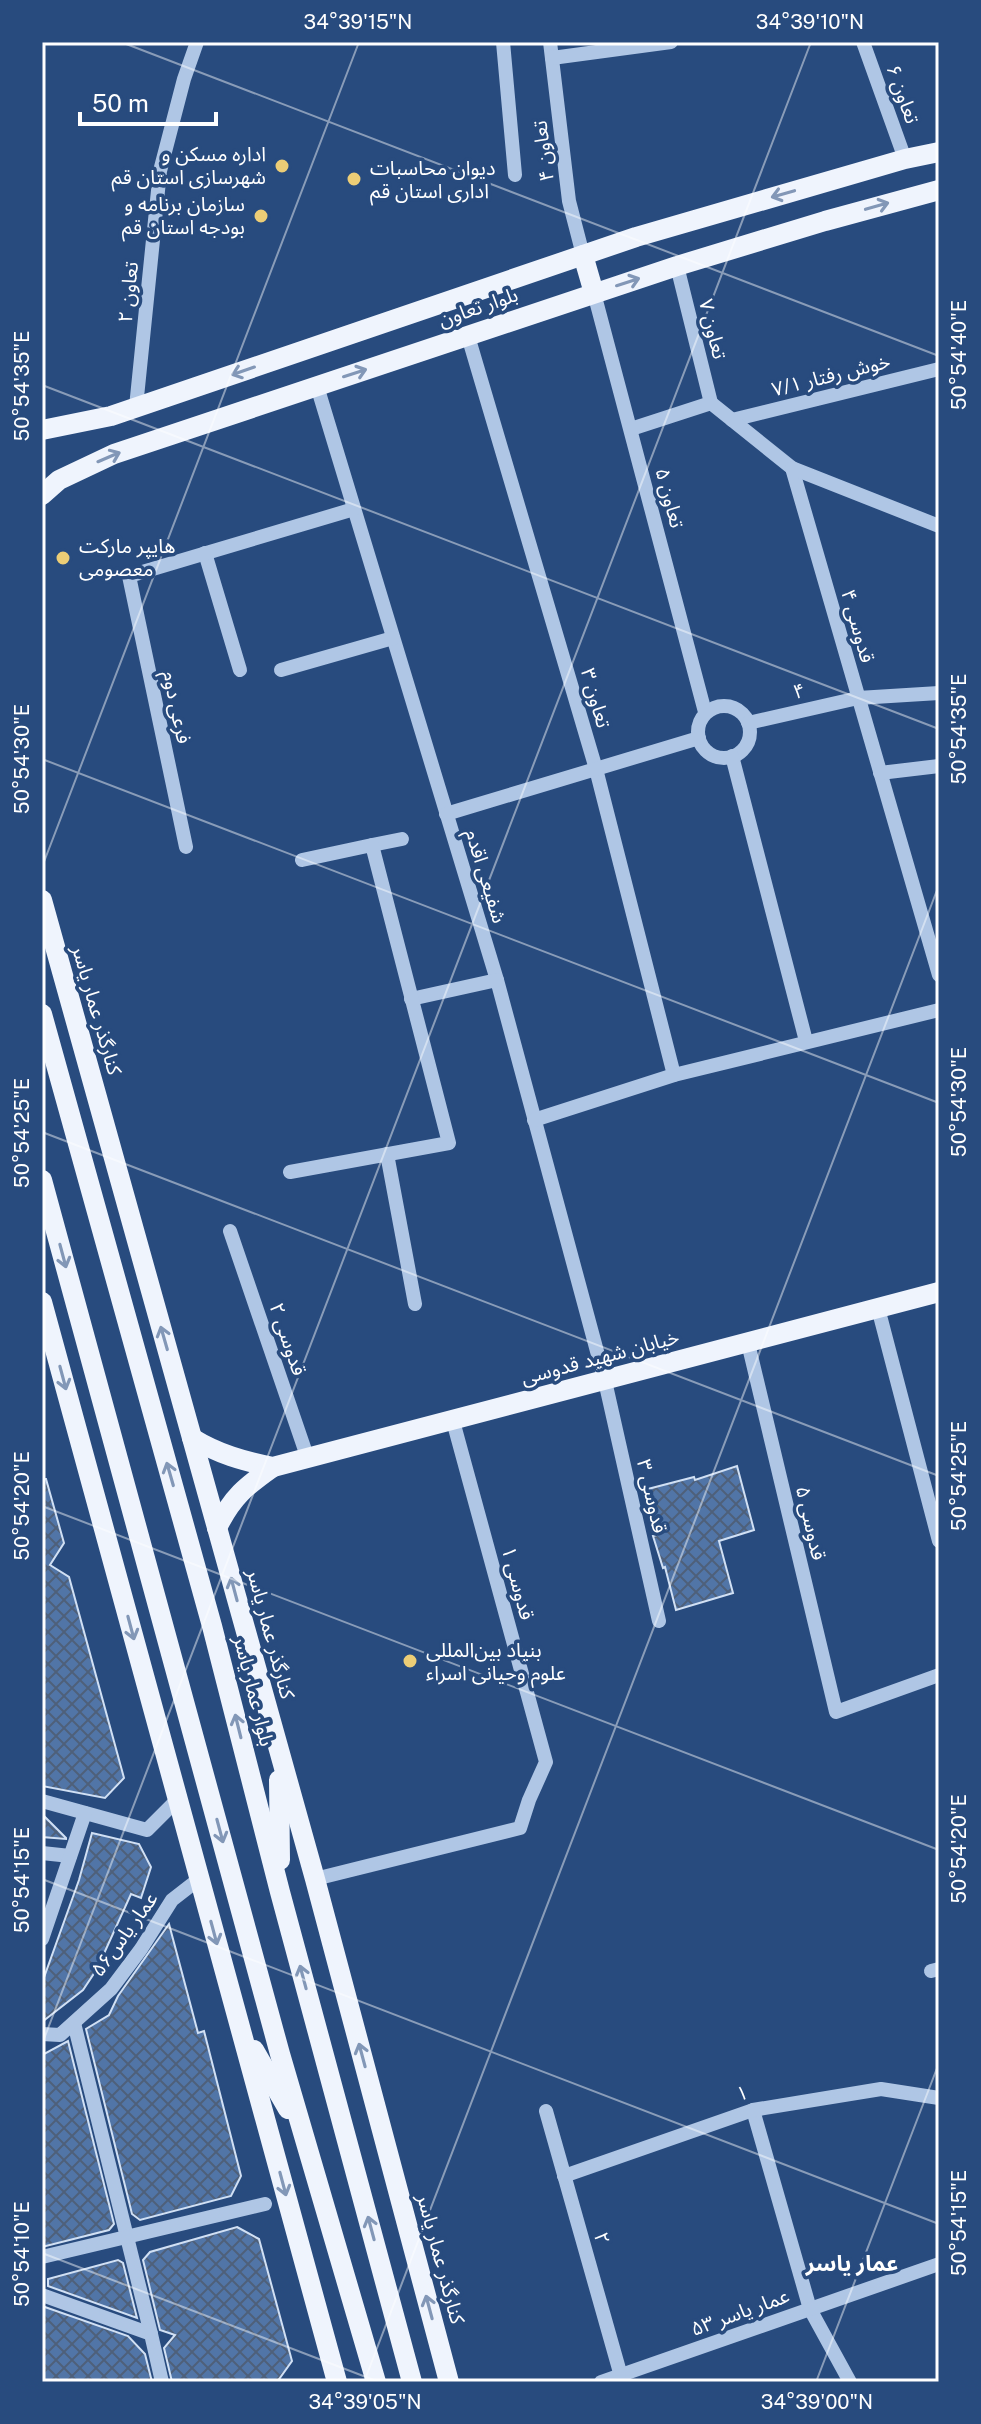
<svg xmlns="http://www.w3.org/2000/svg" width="981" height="2424" viewBox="0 0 981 2424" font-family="'Public Sans','Noto Sans Arabic',sans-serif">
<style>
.building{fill:url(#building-cross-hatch);stroke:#d1e0f4;stroke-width:2}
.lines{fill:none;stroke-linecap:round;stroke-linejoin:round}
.minor{stroke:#afc6e5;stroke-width:14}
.major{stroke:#eff4fd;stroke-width:20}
.oneway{stroke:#8297b7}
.ticks{fill:none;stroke:#fff;stroke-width:2;stroke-opacity:0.45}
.poi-dot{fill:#eccd76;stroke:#284b7e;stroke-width:3}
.labels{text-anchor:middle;stroke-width:7;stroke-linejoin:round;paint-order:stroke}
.street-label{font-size:20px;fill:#fff;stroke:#284b7e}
.poi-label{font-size:20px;fill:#fff;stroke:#284b7e;text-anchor:start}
.neighbourhood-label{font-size:22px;font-weight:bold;fill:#fff;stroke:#284b7e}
.neatline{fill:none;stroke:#fff;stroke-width:3}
.ticks-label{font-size:20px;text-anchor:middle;fill:#fff}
</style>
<defs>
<pattern id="building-cross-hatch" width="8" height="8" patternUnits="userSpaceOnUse" patternTransform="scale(2)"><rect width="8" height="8" fill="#5175a7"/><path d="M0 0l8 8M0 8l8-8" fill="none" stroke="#4e607a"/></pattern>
</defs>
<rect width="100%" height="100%" fill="#284b7e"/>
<g class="building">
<polygon points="737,1466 754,1530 719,1541 733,1593 676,1610 665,1567 663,1568 653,1536 657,1535 644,1490 694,1477 695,1480"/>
<polygon points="42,1479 46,1479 64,1543 50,1565 69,1577 124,1778 105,1798 42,1786"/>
<polygon points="42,1814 66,1838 66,1839 42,1837"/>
<polygon points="92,1833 139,1844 151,1867 141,1898 131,1894 97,1969 83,1990 42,2022 42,1983 79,1880"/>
<polygon points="169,1924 198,2033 204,2031 241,2176 231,2196 140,2220 132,2214 86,2029 109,2015 118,1996"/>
<polygon points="68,2041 114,2224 109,2230 42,2247 42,2055"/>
<polygon points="237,2227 259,2239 292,2361 277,2382 172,2382 164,2348 175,2335 160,2330 143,2260 150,2252"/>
<polygon points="118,2260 123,2263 137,2318 48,2286 48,2279"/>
<polygon points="42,2306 128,2336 145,2354 152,2382 42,2382"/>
</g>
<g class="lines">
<g class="minor">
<polyline points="503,42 515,175"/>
<polyline points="550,42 569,201 583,255"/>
<polyline points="863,42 905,159"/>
<polyline points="552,58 671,42"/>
<polyline points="677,266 711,403"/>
<polyline points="594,293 705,712"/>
<polyline points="468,336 596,769 674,1075"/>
<polyline points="317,386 497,980 605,1381 659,1621"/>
<polyline points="136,407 160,171 184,79 197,42"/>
<polyline points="732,420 939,369"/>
<polyline points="631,429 711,403 792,468 939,975"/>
<polyline points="792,468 939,526"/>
<polyline points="205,553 240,670"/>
<polyline points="281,670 393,638"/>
<circle cx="724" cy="732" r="26"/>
<polyline points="748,723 858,698 939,693"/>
<polyline points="732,756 806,1041"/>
<polyline points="880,773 939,766"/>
<polyline points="446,814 699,738"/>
<polyline points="372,845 402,839"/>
<polyline points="186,847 129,576 354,509"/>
<polyline points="411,999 497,980"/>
<polyline points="534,1120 674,1075 939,1010"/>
<polyline points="387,1154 415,1304"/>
<polyline points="290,1172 449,1143 372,845 302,860"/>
<polyline points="230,1231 308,1459"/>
<polyline points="878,1308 939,1541"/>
<polyline points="748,1343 836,1712 939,1675"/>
<polyline points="42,1801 147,1830 177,1800"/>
<polyline points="42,1853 70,1856"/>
<polyline points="315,1879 520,1828 529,1800 546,1762 453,1421"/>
<polyline points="42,1939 85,1813"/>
<polyline points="931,1971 939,1969"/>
<polyline points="74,2023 151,2334"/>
<polyline points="42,2034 60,2035 111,1989 141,1949 172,1900 199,1879"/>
<polyline points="753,2110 810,2309 850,2382"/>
<polyline points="546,2111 621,2376"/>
<polyline points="564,2176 753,2110 881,2089 939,2098"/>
<polyline points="42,2257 265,2204"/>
<polyline points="42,2295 151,2334 162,2382"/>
<polyline points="601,2382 939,2264"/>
</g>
<g class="major">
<polyline points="583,255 594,293"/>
<polyline points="42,430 111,416 636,237 905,159 939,152"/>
<polyline points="42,495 59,480 114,454 677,266 825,221 939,190"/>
<polyline points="42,900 315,1879 449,2382"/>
<polyline points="42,1014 212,1626 280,1892 412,2382"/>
<polyline points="42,1180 280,2054 376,2382"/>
<polyline points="42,1302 337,2382"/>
<path d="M192,1438C218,1454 243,1461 273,1467L939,1292"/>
<path d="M217,1528C232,1497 246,1486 273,1467"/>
<polyline points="279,1780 280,1860"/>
<polyline points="254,2050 288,2109"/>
</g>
</g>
<defs><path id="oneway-shaft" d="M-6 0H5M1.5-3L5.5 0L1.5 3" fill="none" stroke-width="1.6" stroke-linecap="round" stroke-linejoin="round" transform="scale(2)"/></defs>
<g class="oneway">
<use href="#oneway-shaft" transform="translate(783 194) rotate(164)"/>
<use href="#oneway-shaft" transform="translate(877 206) rotate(-16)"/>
<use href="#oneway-shaft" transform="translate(628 282) rotate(-18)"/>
<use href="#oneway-shaft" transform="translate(243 371) rotate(161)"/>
<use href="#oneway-shaft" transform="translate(355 373) rotate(-18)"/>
<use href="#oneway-shaft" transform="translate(109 457) rotate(-23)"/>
<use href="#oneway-shaft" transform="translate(63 1256) rotate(75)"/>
<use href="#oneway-shaft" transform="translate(164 1338) rotate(-106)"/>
<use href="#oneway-shaft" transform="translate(63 1378) rotate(75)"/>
<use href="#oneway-shaft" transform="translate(170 1474) rotate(-106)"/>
<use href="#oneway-shaft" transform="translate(234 1589) rotate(-105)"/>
<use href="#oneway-shaft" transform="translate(131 1628) rotate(75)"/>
<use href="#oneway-shaft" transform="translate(238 1726) rotate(-104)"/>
<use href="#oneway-shaft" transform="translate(220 1831) rotate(75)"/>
<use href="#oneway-shaft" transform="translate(214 1933) rotate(75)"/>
<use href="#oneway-shaft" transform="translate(303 1977) rotate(-105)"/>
<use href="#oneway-shaft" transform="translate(362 2055) rotate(-105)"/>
<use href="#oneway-shaft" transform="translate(283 2184) rotate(75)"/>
<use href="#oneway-shaft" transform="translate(371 2228) rotate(-105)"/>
<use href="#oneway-shaft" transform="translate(429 2307) rotate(-105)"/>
</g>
<path class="ticks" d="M121,42L939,356M42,385L939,729M42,759L939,1103M42,867L359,42M42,1132L939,1476M42,1506L939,1850M42,1879L939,2224M42,2044L811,42M42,2253L379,2382M364,2382L939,885M816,2382L939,2063"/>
<g class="poi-dot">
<circle cx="282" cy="166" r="8"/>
<circle cx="354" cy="179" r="8"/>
<circle cx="261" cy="216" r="8"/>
<circle cx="63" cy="558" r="8"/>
<circle cx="410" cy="1661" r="8"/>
</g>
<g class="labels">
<g class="street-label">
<text transform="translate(903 94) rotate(70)" y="7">تعاون ۶</text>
<text transform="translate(543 151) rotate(-97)" y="7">تعاون ۴</text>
<text transform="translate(128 292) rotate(-84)" y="7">تعاون ۲</text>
<text transform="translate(478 307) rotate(-19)" y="7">بلوار تعاون</text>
<text transform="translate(713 329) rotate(76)" y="7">تعاون ۷</text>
<text transform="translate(831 375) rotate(-14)" y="7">خوش رفتار ۷/۱</text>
<text transform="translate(670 498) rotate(75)" y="7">تعاون ۵</text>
<text transform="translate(858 626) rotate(74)" y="7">قدوسی ۴</text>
<text transform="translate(799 691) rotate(-13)" y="7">۴</text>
<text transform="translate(596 698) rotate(74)" y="7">تعاون ۳</text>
<text transform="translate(177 707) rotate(78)" y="7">فرعی دوم</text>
<text transform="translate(486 876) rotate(73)" y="7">شفیعی اقدم</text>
<text transform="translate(97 1010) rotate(74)" y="7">کنارگذر عمار یاسر</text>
<text transform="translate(288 1339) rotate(71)" y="7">قدوسی ۲</text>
<text transform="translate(600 1357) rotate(-15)" y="7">خیابان شهید قدوسی</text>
<text transform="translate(652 1496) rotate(77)" y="7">قدوسی ۳</text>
<text transform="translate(811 1523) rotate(77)" y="7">قدوسی ۵</text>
<text transform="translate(518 1583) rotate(75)" y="7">قدوسی ۱</text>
<text transform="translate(271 1634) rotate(75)" y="7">کنارگذر عمار یاسر</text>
<text transform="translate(254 1691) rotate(76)" y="7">بلوار عمار یاسر</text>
<text transform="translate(124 1934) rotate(-54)" y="7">عمار یاس۵۶</text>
<text transform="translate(742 2093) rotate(-16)" y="7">۱</text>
<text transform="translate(602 2238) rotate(74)" y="7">۲</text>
<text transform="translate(441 2259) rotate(75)" y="7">کنارگذر عمار یاسر</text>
<text transform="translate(740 2312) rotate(-20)" y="7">عمار یاسر ۵۳</text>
</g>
<g class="poi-label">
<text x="266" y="161" text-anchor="end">اداره مسکن و<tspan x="266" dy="23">شهرسازی استان قم</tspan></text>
<text x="370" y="175">دیوان محاسبات<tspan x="370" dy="23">اداری استان قم</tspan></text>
<text x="245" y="211" text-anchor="end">سازمان برنامه و<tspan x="245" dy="23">بودجه استان قم</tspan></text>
<text x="79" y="553">هایپر مارکت<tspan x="79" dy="23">معصومی</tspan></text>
<text x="426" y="1657">بنیاد بین‌المللی<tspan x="426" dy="23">علوم وحیانی اسراء</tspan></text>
</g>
<g class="neighbourhood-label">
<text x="852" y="2271">عمار یاسر</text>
</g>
</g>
<rect width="981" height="2424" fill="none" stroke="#284b7e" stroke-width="88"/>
<path d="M80 112v12h136v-12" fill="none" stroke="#ffffff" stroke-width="4"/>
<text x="92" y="112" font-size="24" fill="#ffffff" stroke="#284b7e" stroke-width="6" paint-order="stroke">50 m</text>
<rect x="44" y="44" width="893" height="2336" class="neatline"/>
<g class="ticks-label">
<text x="358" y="29">34°39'15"N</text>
<text x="810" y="29">34°39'10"N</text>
<text transform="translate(959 355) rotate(-90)" y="7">50°54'40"E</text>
<text transform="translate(22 386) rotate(-90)" y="7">50°54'35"E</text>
<text transform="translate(959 729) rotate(-90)" y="7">50°54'35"E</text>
<text transform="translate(22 759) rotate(-90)" y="7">50°54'30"E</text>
<text transform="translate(959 1102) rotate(-90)" y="7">50°54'30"E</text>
<text transform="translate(22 1133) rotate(-90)" y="7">50°54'25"E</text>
<text transform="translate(959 1476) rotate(-90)" y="7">50°54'25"E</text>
<text transform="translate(22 1506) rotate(-90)" y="7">50°54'20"E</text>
<text transform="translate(959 1849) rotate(-90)" y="7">50°54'20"E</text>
<text transform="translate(22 1880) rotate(-90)" y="7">50°54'15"E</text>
<text transform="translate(959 2223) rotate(-90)" y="7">50°54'15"E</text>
<text transform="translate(22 2254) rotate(-90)" y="7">50°54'10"E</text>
<text x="365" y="2409">34°39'05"N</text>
<text x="817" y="2409">34°39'00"N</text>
</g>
</svg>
